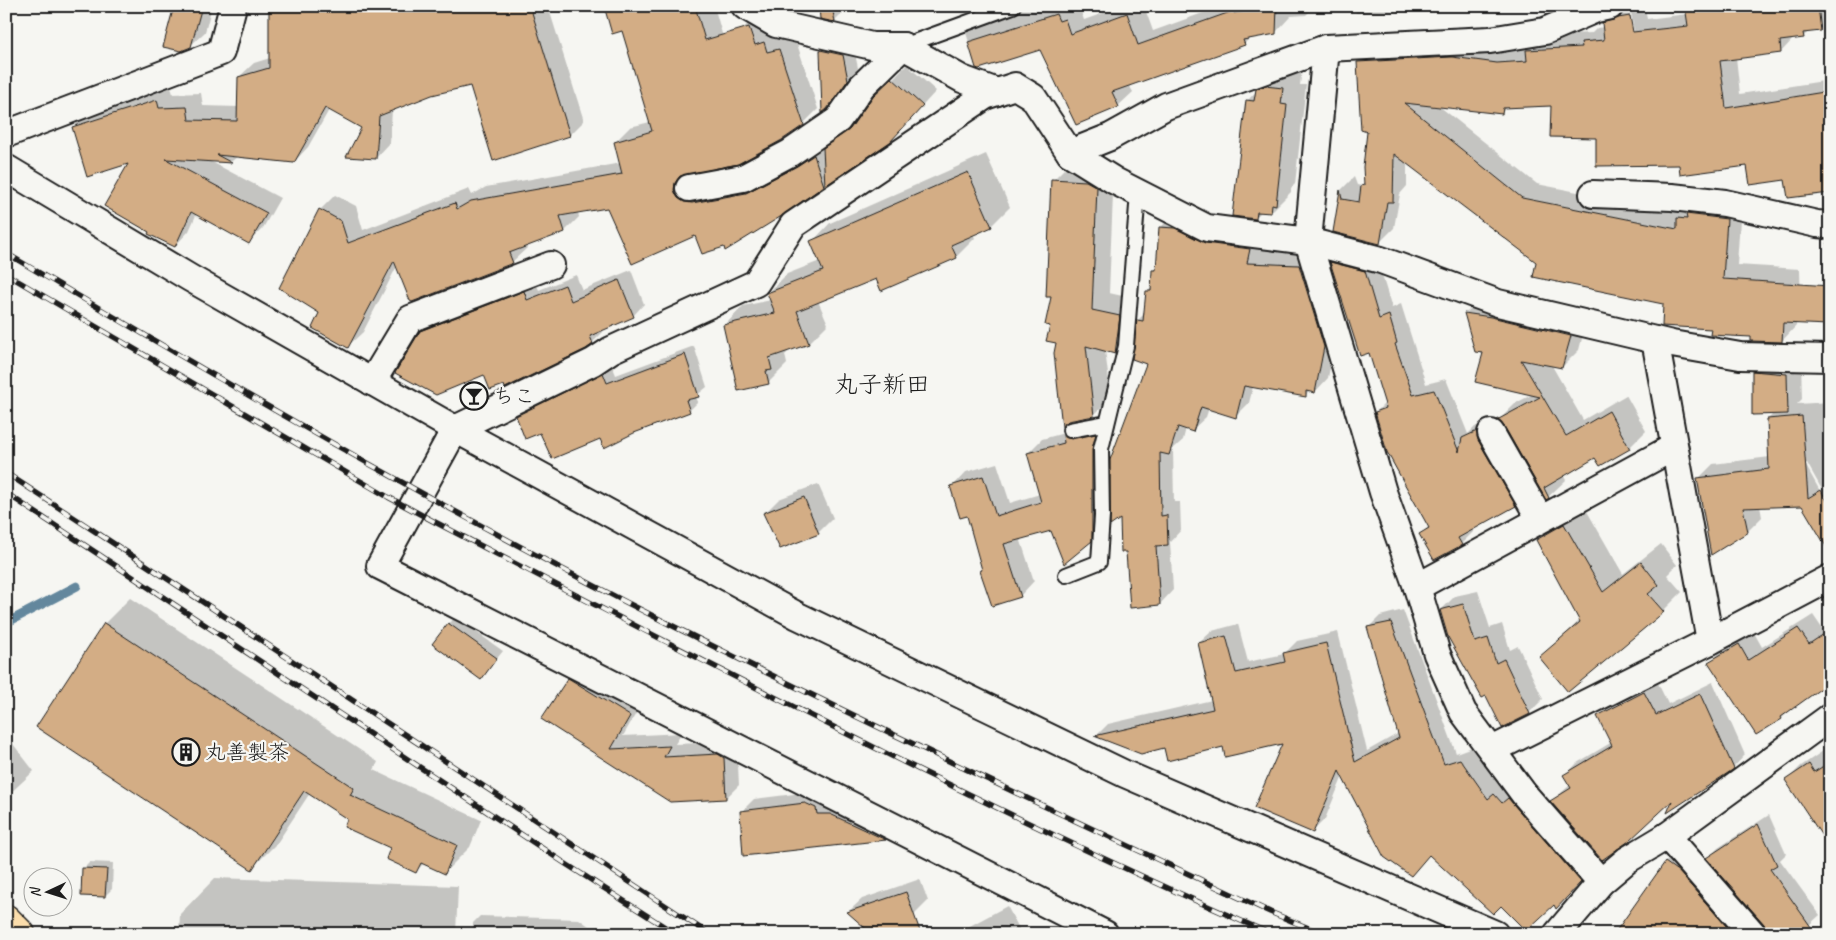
<svg xmlns="http://www.w3.org/2000/svg" width="1836" height="940" viewBox="0 0 1836 940" font-family="Caveat,'Klee One',sans-serif">
<style>
.shadow{fill:#0003}
.lines{fill:none;stroke-linecap:round;stroke-linejoin:round}
.stream{stroke:#63879d;stroke-width:9}
.building{fill:#d3ad85;stroke:#1c1c1c}
.lane-casing{stroke:#1c1c1c;stroke-width:18}
.street-casing{stroke:#1c1c1c;stroke-width:30}
.highway-casing{stroke:#1c1c1c;stroke-width:31}
.lane{stroke:#f6f6f2;stroke-width:14}
.street{stroke:#f6f6f2;stroke-width:26}
.highway{stroke:#fbddab;stroke-width:28}
.rail-casing{stroke:#1c1c1c;stroke-width:5.5}
.rail{stroke:#f6f6f2;stroke-width:4;stroke-dasharray:11;stroke-linecap:butt}
.labels{text-anchor:middle;stroke-width:4.5;stroke-linejoin:round;paint-order:stroke}
.poi-label{font-size:21px;fill:#1c1c1c;stroke:#f6f6f2;text-anchor:start}
.quarter-label{font-size:24px;fill:#1c1c1c;stroke:#f6f6f2}
</style>
<rect width="100%" height="100%" fill="#f6f6f2"/>
<filter id="ink" filterUnits="userSpaceOnUse"><feTurbulence type="fractalNoise" baseFrequency=".02" numOctaves="2"/><feDisplacementMap in="SourceGraphic" scale="10" xChannelSelector="R" yChannelSelector="G"/><feConvolveMatrix kernelMatrix="1 2 1 2 8 2 1 2 1" color-interpolation-filters="sRGB"/></filter>
<g filter="url(#ink)">
<g class="shadow">
<polygon points="175,6 212,6 205,32 190,46"/>
<polygon points="271,6 548,6 584,121 570,135 471,84 432,94 392,110 390,143 376,158 362,127 329,110 308,147 294,162 238,156 232,161 208,160 280,198 263,228 249,242 197,213 189,231 175,246 130,162 73,127 87,113 171,87 173,94 201,93 203,106 239,107 239,77 254,63 270,58"/>
<polygon points="605,6 714,6 744,110 742,30 756,15 791,25 818,109 803,124 688,173 692,184 828,142 829,144 857,121 874,97 907,65 936,91 904,126 823,185 724,245 608,206 578,212 579,217 565,231 526,246 527,248 512,262 397,266 363,332 348,346 321,313 281,287 320,210 335,195 356,206 363,230 469,189 472,195 486,187 621,163 615,142 630,127 650,122 623,30"/>
<polygon points="820,6 849,6 849,7 835,21 821,18"/>
<polygon points="1015,6 1079,6 1084,20 1123,6 1144,6 1153,31 1222,6 1315,6 1306,15 1291,16 1276,32 1251,37 1244,44 1129,85 1133,92 1118,106 1040,48 977,67 966,33 981,19"/>
<polygon points="1355,6 1471,6 1356,13"/>
<polygon points="1475,6 1501,6 1498,9 1475,11"/>
<polygon points="1626,6 1629,6 1632,39 1635,38 1630,6 1645,6 1647,19 1687,14 1686,6 1830,6 1830,21 1821,30 1809,31 1803,37 1794,38 1781,52 1736,57 1740,94 1830,80 1830,210 1822,208 1822,193 1748,164 1680,164 1597,137 1552,105 1508,106 1502,112 1439,106 1537,184 1684,213 1693,204 1741,205 1737,265 1800,269 1801,308 1797,311 1796,326 1782,341 1712,328 1665,303 1537,262 1407,163 1407,186 1400,194 1394,228 1379,243 1334,231 1341,190 1354,177 1357,185 1362,186 1365,183 1368,131 1358,62 1373,47 1529,48 1542,35 1592,33 1597,28 1604,27 1603,24 1618,9"/>
<polygon points="833,39 853,44 858,68 838,97 824,110 822,50"/>
<polygon points="1302,69 1300,85 1306,85 1295,184 1291,188 1291,192 1271,212 1262,211 1255,218 1247,101 1277,70"/>
<polygon points="986,154 1010,207 991,226 973,234 975,238 956,257 877,278 818,301 828,324 809,343 791,349 785,355 787,364 768,383 725,325 743,306 771,300 768,293 787,274 820,261 812,242 830,223"/>
<polygon points="1070,163 1114,170 1109,293 1136,299 1132,336 1115,353 1105,350 1111,398 1094,415 1051,325 1053,180"/>
<polygon points="1174,214 1263,235 1260,250 1313,251 1337,333 1328,378 1315,392 1310,391 1305,396 1253,387 1249,403 1235,417 1209,408 1206,417 1192,430 1186,428 1183,440 1173,449 1174,502 1180,502 1181,530 1170,542 1173,590 1160,604 1127,551 1147,363 1138,320 1145,313 1148,292 1152,287 1153,271 1158,266 1160,228"/>
<polygon points="1830,237 1830,291 1826,240"/>
<polygon points="1343,251 1377,259 1392,308 1401,304 1426,384 1446,379 1468,434 1475,427 1488,420 1490,428 1527,493 1515,505 1472,529 1473,532 1461,544 1421,534 1429,526 1376,412 1385,403 1369,351 1331,263"/>
<polygon points="631,270 644,304 633,316 602,329 603,332 592,343 505,383 484,373 421,332 433,320 535,281 539,290 576,275 582,290"/>
<polygon points="1483,296 1587,319 1579,350 1562,367 1551,364 1583,420 1626,395 1646,431 1629,448 1595,456 1563,475 1566,480 1548,497 1505,425 1499,420 1516,403 1533,394 1484,352 1466,313"/>
<polygon points="694,346 707,387 696,396 698,402 689,411 601,437 541,431 518,416 527,407 612,365 616,375"/>
<polygon points="1767,358 1801,360 1802,399 1797,404 1830,402 1830,504 1807,463 1805,464 1830,509 1803,504 1760,506 1762,517 1747,532 1698,479 1713,464 1770,457 1768,419 1774,413 1753,372"/>
<polygon points="1078,421 1106,434 1105,526 1091,540 1052,529 1020,538 1034,581 1020,596 983,570 967,514 952,487 966,472 997,463 1010,503 1040,494 1028,453 1042,439 1068,432"/>
<polygon points="818,484 833,518 818,533 765,513 779,499"/>
<polygon points="1584,506 1623,574 1661,544 1677,565 1667,575 1682,592 1663,611 1541,657 1580,620 1537,540 1556,521"/>
<polygon points="1478,591 1490,628 1502,624 1510,650 1518,646 1543,699 1529,713 1487,695 1441,610 1455,596"/>
<polygon points="130,598 378,762 374,770 481,820 470,847 445,872 424,863 416,871 392,848 310,793 277,843 252,868 37,726 105,623"/>
<polygon points="1403,610 1456,753 1472,747 1501,788 1507,783 1592,869 1568,895 1554,904 1501,904 1430,854 1410,875 1343,776 1325,819 1313,831 1284,742 1165,746 1141,753 1097,735 1108,724 1212,700 1199,643 1212,631 1238,624 1248,662 1284,654 1297,641 1338,632 1367,751 1399,733 1368,628 1380,616"/>
<polygon points="1813,615 1824,631 1830,627 1830,680 1794,706 1782,718 1756,733 1710,662 1724,648 1753,631 1762,647"/>
<polygon points="455,617 503,651 481,678 434,643"/>
<polygon points="582,666 642,703 623,736 682,733 675,744 731,742 737,745 739,785 726,798 670,800 543,718 568,679"/>
<polygon points="1657,681 1668,704 1713,682 1745,755 1733,768 1675,796 1552,801 1570,785 1565,776 1577,763 1612,742 1599,716 1611,704"/>
<polygon points="6,735 34,771 6,797"/>
<polygon points="1823,751 1830,759 1830,848 1787,780 1801,766"/>
<polygon points="818,791 897,827 885,838 744,855 741,812 754,799"/>
<polygon points="1769,815 1786,854 1780,860 1820,915 1799,934 1766,924 1708,858 1718,848"/>
<polygon points="1676,852 1752,934 1615,934 1666,862"/>
<polygon points="90,862 113,863 112,889 105,896 83,869"/>
<polygon points="215,878 458,886 456,934 179,934 180,914"/>
<polygon points="920,879 928,901 914,915 848,912 862,899"/>
<polygon points="1007,906 1022,934 955,934"/>
<polygon points="480,916 579,919 600,934 473,934 473,923"/>
</g>
<g class="lines">
<polyline class="stream" points="6,623 77,586"/>
</g>
<g class="building">
<polygon points="174,6 202,6 191,47 181,51 163,47"/>
<polygon points="269,6 530,6 570,136 493,161 470,86 432,95 379,116 376,159 346,157 361,128 325,108 294,163 217,155 232,163 166,159 267,213 249,244 191,212 175,247 148,234 149,232 104,206 128,164 87,177 72,127 157,100 159,108 187,107 189,120 237,121 238,77 269,68"/>
<polygon points="604,6 695,6 705,40 749,27 755,45 764,42 767,52 779,49 804,125 782,140 738,164 680,176 675,183 674,190 678,198 684,202 692,203 746,193 797,166 814,155 824,186 780,217 725,251 724,247 702,254 695,236 632,264 607,208 560,216 565,232 509,253 513,263 412,302 410,301 394,261 348,348 312,328 319,313 279,288 319,209 341,221 348,243 455,203 457,209 471,201 622,174 614,142 652,131 622,31 612,34"/>
<polygon points="832,6 835,22 820,19 819,7"/>
<polygon points="1277,6 1276,34 1243,40 1245,45 1112,92 1119,107 1076,125 1040,50 979,69 976,68 968,42 1056,14 1059,21 1065,19 1070,34 1127,13 1138,45 1233,11 1234,13"/>
<polygon points="1685,6 1818,6 1821,31 1803,33 1804,38 1780,41 1781,53 1720,61 1726,108 1830,91 1830,193 1788,198 1785,180 1750,185 1747,166 1680,175 1679,165 1596,166 1596,138 1550,137 1551,106 1503,108 1502,114 1404,103 1522,198 1677,229 1677,218 1687,219 1686,214 1727,219 1723,279 1830,286 1828,325 1783,323 1782,342 1751,341 1751,337 1710,335 1711,329 1662,326 1663,304 1533,277 1536,262 1394,154 1393,202 1387,202 1380,244 1333,232 1340,190 1342,199 1359,202 1361,186 1364,185 1363,167 1367,132 1361,130 1357,62 1452,57 1497,63 1527,61 1526,50 1582,47 1581,42 1604,40 1602,23 1618,18 1630,16 1633,32 1688,26"/>
<polygon points="820,50 843,55 848,80 827,109 822,113"/>
<polygon points="892,78 923,106 890,142 825,186 823,148 850,129 873,96"/>
<polygon points="1265,86 1283,88 1281,104 1287,105 1276,205 1272,204 1271,213 1257,212 1256,219 1232,216 1246,100 1254,101 1256,89"/>
<polygon points="968,172 992,227 951,245 957,258 881,291 876,279 797,311 809,344 769,358 772,370 766,371 769,384 738,391 723,325 775,313 767,293 823,271 810,241"/>
<polygon points="1051,179 1086,181 1097,187 1092,310 1120,316 1115,354 1086,346 1094,416 1068,421 1062,427 1054,353 1056,343 1046,341 1050,326 1045,325 1051,297 1046,297"/>
<polygon points="1159,227 1175,228 1205,243 1250,249 1247,263 1299,265 1324,347 1315,393 1306,391 1306,397 1244,386 1236,418 1201,407 1193,432 1178,427 1169,455 1160,453 1161,516 1167,515 1168,545 1156,546 1160,605 1130,608 1126,552 1121,552 1120,519 1110,526 1110,460 1146,364 1132,359 1137,320 1143,321 1146,291 1151,291 1152,270 1156,270"/>
<polygon points="1330,262 1365,271 1379,319 1389,315 1397,343 1395,344 1413,395 1434,390 1459,452 1462,438 1477,431 1478,440 1516,506 1458,538 1462,545 1434,560 1419,534 1429,528 1387,452 1375,412 1386,408 1369,353 1360,356"/>
<polygon points="619,280 634,317 590,336 593,344 586,349 505,388 504,385 490,390 484,375 436,395 395,373 420,331 524,291 527,300 565,285 571,301"/>
<polygon points="1464,313 1491,317 1571,336 1562,368 1521,360 1566,436 1609,411 1630,449 1600,466 1595,458 1544,488 1549,498 1546,500 1504,426 1497,420 1540,397 1475,382 1483,353 1475,352"/>
<polygon points="685,354 699,397 686,400 690,412 634,433 604,448 600,439 552,459 540,433 525,439 516,416 603,373 607,383"/>
<polygon points="1752,371 1787,374 1788,414 1752,415"/>
<polygon points="1802,416 1808,498 1821,490 1830,507 1830,553 1802,506 1743,508 1748,532 1711,555 1697,478 1769,469 1767,419"/>
<polygon points="1096,434 1092,449 1092,541 1064,564 1051,531 1004,544 1021,597 992,606 980,571 982,570 967,516 960,518 950,486 983,476 996,516 1041,502 1027,453 1064,443 1063,435 1071,439"/>
<polygon points="804,497 819,534 780,549 763,513"/>
<polygon points="1564,524 1603,592 1641,562 1659,585 1648,594 1664,612 1568,692 1539,657 1580,622 1536,540"/>
<polygon points="1463,604 1475,642 1488,638 1496,663 1504,659 1530,714 1502,728 1486,696 1482,698 1448,637 1440,610"/>
<polygon points="1391,622 1444,764 1460,759 1488,799 1494,794 1502,803 1508,798 1581,882 1556,909 1554,905 1526,931 1501,906 1493,914 1429,855 1411,876 1384,857 1339,771 1313,833 1254,808 1282,744 1225,757 1223,747 1167,761 1164,748 1141,754 1094,736 1213,709 1198,643 1226,636 1236,673 1285,662 1283,653 1326,643 1355,762 1399,738 1367,627"/>
<polygon points="104,623 354,788 350,795 457,845 445,874 421,863 416,873 386,859 390,848 344,827 347,819 304,791 252,870 36,727"/>
<polygon points="448,623 497,658 481,680 432,644"/>
<polygon points="1798,628 1809,644 1830,630 1830,682 1781,717 1782,719 1756,735 1708,662 1739,644 1748,660"/>
<polygon points="568,678 630,716 611,749 670,746 664,757 718,754 724,758 726,799 670,802 541,719"/>
<polygon points="1644,692 1656,715 1700,694 1734,769 1667,813 1672,801 1629,841 1602,860 1550,801 1571,788 1563,775 1612,746 1597,716"/>
<polygon points="1830,762 1830,848 1785,780 1809,764 1814,772"/>
<polygon points="805,803 816,808 817,814 830,814 886,840 743,856 740,811"/>
<polygon points="1758,824 1777,865 1770,869 1816,934 1768,934 1764,924 1706,858"/>
<polygon points="1665,862 1679,872 1733,934 1614,934"/>
<polygon points="82,868 107,869 105,897 81,896"/>
<polygon points="906,892 921,934 872,934 847,912"/>
</g>
<g class="lines">
<g class="lane-casing">
<g id="lane">
<polyline points="903,46 1013,6"/>
<polyline points="1070,430 1107,423"/>
<polyline points="1066,575 1099,562 1102,516 1101,449 1126,346 1138,193"/>
</g>
</g>
<g class="street-casing">
<g id="street">
<polyline points="745,6 776,24 872,46 903,46 962,79 997,92"/>
<polyline points="1610,6 1596,9 1545,31 1490,40 1326,48 1166,106 1110,137 1070,153 1115,181 1207,228 1308,241 1381,260 1498,303 1672,344 1740,356 1830,358"/>
<polyline points="1326,48 1308,241 1383,492 1417,587"/>
<polyline points="6,134 221,52 233,6"/>
<polyline points="1070,153 1033,97 1015,86 985,96 793,225 756,283 611,350 593,362 455,429 380,566 1105,934"/>
<polyline points="6,168 190,278 455,429 798,616 1125,774 1495,934"/>
<polyline points="689,188 743,178 790,153 838,120 862,86 903,46"/>
<polyline points="1593,194 1672,197 1725,203 1817,224 1830,225"/>
<polyline points="1655,340 1710,641"/>
<polyline points="372,382 410,319 551,265"/>
<polyline points="1491,433 1540,519"/>
<polyline points="1492,750 1710,641 1830,578"/>
<polyline points="1667,836 1753,934"/>
<polyline points="1601,882 1524,794 1463,712 1437,654 1417,587 1674,447"/>
<polyline points="1557,934 1601,882 1627,860 1667,836 1830,717"/>
</g>
</g>
<g class="highway-casing">
<polyline id="highway" points="6,919 21,934"/>
</g>
<use href="#lane" class="lane"/>
<use href="#street" class="street"/>
<use href="#highway" class="highway"/>
<g class="rail-casing">
<g id="rail">
<path d="M6,253C223,382 443,510 669,624C867,724 1069,818 1270,912L1323,934"/>
<path d="M6,274L388,497L435,522C711,665 986,810 1271,934"/>
<polyline points="6,473 709,934"/>
<polyline points="6,493 566,864 676,934"/>
</g>
</g>
<use href="#rail" class="rail"/>
</g>
</g>
<defs>
<g id="bar-ring" transform="scale(1.4375)"><circle r="9.5" fill="#f6f6f2" stroke="#1c1c1c" stroke-width="1.5"/><path d="M-6-5H6L.8 .8V4.5H3.5V6h-7V4.5H-.8V.8Z" fill="#1c1c1c"/></g>
<g id="building-ring" transform="scale(1.4375)"><circle r="9.5" fill="#f6f6f2" stroke="#1c1c1c" stroke-width="1.5"/><path d="M-4-6H4V6H1V3H-1V6H-4ZM-2.5-4.3h1.7v1.8h-1.7ZM.8-4.3h1.7v1.8H.8ZM-2.5-1h1.7V.8h-1.7ZM.8-1h1.7V.8H.8Z" fill="#1c1c1c"/></g>
</defs>
<g fill-rule="evenodd">
<use href="#bar-ring" x="474" y="396"/>
<use href="#building-ring" x="186" y="752"/>
</g>
<g class="labels">
<g class="poi-label">
<text x="493" y="403">ちこ</text>
<text x="205" y="759">丸善製茶</text>
</g>
<g class="quarter-label">
<text x="882" y="392">丸子新田</text>
</g>
</g>
<rect width="1836" height="940" fill="none" stroke="#f6f6f2" stroke-width="25"/>
<rect x="12" y="12" width="1811" height="915" fill="none" stroke="#1c1c1c" stroke-width="2" filter="url(#ink)"/>
<g transform="translate(48 892) rotate(266)"><circle r="24" fill="#f6f6f2" stroke="#9f9f9c"/>
<path d="M0-4L9 19L0 12L-9 19Z" fill="#1c1c1c"/>
<text y="-8" font-size="14" font-weight="bold" text-anchor="middle" fill="#1c1c1c">N</text>
</g>
</svg>
